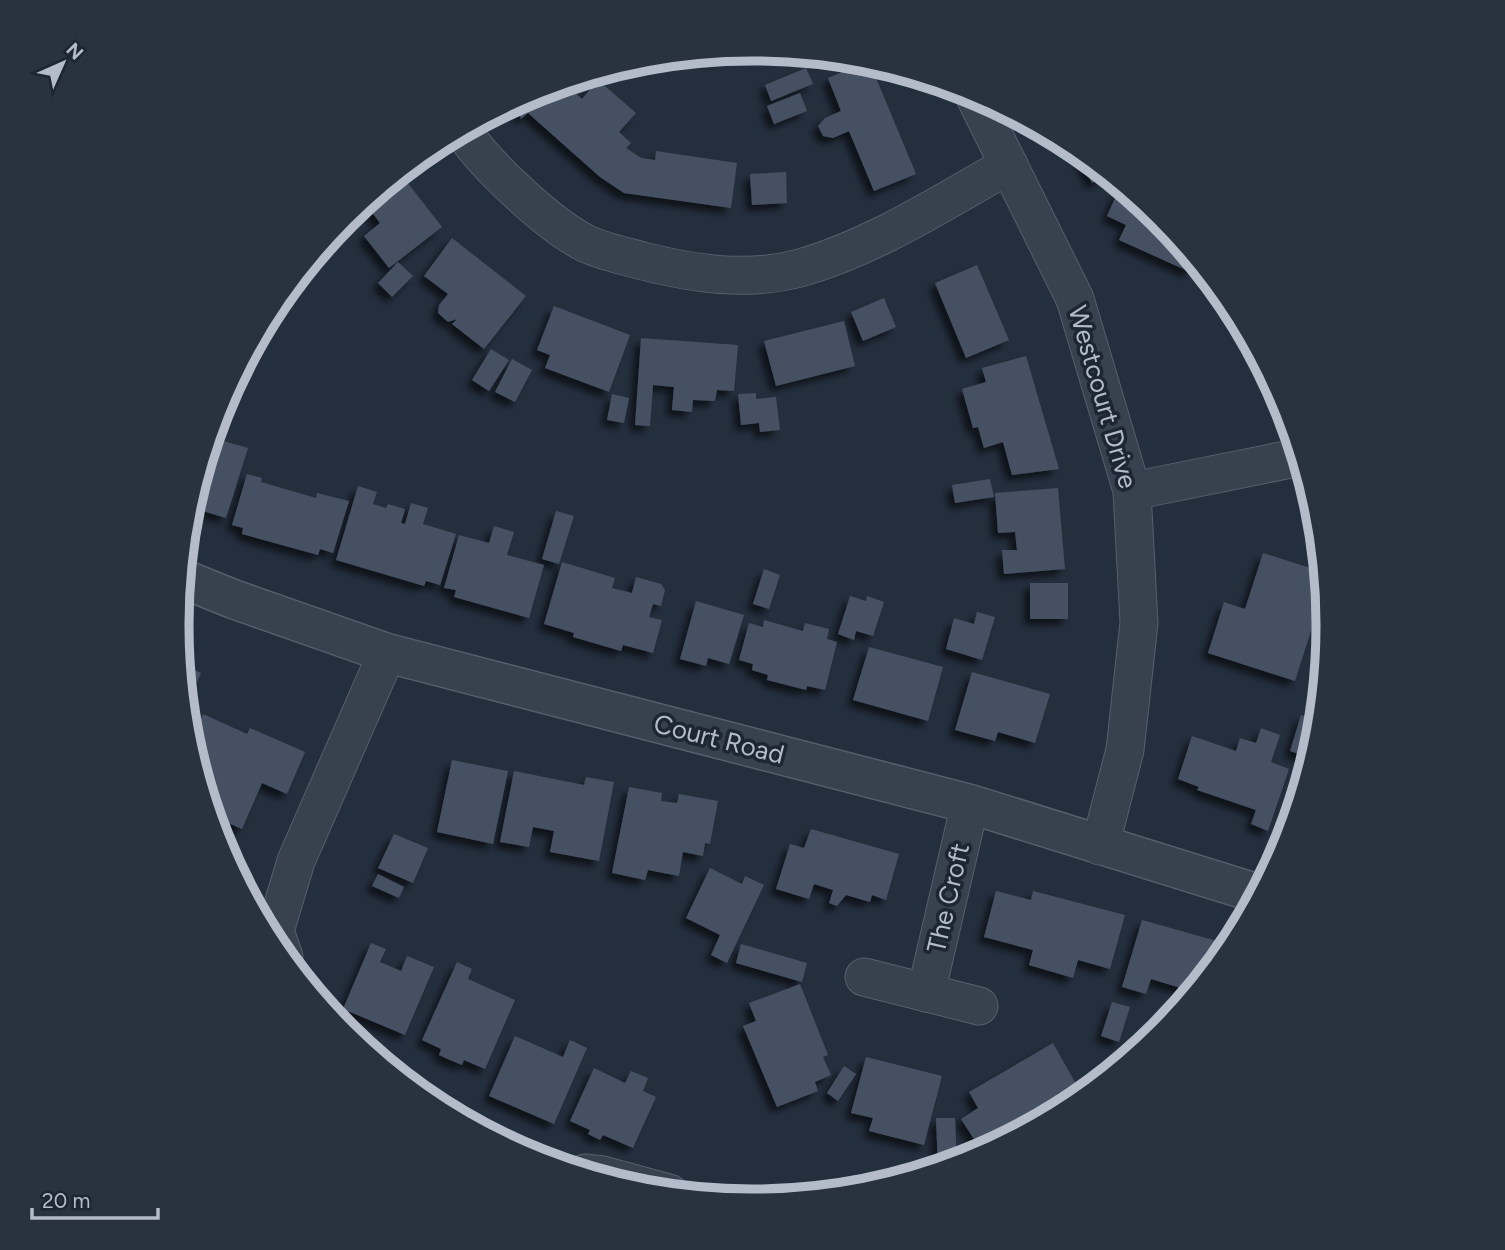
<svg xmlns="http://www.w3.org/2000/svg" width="1505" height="1250" viewBox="0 0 1505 1250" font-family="Figtree,sans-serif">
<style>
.building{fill:#455162;filter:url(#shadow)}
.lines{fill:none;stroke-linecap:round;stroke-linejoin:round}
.minor-casing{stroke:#565f6c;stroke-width:39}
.tertiary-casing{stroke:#565f6c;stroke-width:41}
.minor{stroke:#38414e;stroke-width:37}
.tertiary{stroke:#38414e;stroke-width:38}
.labels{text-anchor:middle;stroke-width:7;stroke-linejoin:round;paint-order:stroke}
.street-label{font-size:26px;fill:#b4bcc9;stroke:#1d2633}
.rim{fill:none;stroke:#b4bcc9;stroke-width:9}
</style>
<defs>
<filter id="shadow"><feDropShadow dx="-6" dy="6" stdDeviation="3.5" flood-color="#0009"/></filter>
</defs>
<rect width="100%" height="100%" fill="#242f3e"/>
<g class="building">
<polygon points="724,52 725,56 712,61 709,53"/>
<polygon points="814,55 832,57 817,63"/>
<polygon points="869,61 916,174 874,191 849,131 833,138 823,136 818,126 825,118 841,111 828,78"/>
<polygon points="806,68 813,84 771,101 765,85"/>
<polygon points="598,80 636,113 619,132 631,143 626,148 641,158 655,160 656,151 737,163 731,208 624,193 600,177 528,113 521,119 515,102 532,93 564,83 582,99"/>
<polygon points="800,93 807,111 774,124 767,106"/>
<polygon points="1075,148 1108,175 1092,183"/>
<polygon points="786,172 787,203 752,205 750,174"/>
<polygon points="400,173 442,227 389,268 364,236 380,223 364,202"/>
<polygon points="1119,189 1133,196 1160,218 1195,261 1190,272 1119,240 1126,225 1107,216"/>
<polygon points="452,238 526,296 484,349 452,324 457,319 448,322 438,313 439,305 448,294 424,276"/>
<polygon points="398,262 413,276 392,297 378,283"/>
<polygon points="977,265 1009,340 966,358 935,283"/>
<polygon points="884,298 896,327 863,341 851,312"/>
<polygon points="554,306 630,335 609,392 545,368 550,355 537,350"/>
<polygon points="844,321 855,366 776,386 764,341"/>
<polygon points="641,338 738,345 734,391 717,390 715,401 693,400 692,412 672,410 674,387 653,385 650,426 635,425"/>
<polygon points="491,349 509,360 489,391 472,380"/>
<polygon points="1026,356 1059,469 1012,475 1003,442 984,448 978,427 973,428 962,389 986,382 982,368"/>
<polygon points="512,359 532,370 515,402 495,392"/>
<polygon points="756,393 756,399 776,397 780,430 760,432 759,423 741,425 738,394"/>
<polygon points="612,394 629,398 624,423 607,420"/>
<polygon points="220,440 248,448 226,518 196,509 194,515 188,513 203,460 213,463"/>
<polygon points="247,474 262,478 261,482 316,498 317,493 349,501 333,553 320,549 318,555 242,534 243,528 232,525"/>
<polygon points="990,479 994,497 955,503 952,485"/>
<polygon points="358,486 377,492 373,504 386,508 388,504 405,509 401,523 405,524 411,503 428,508 423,524 456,534 440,585 426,581 424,586 336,560"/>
<polygon points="1058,488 1065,569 1004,574 1002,550 1017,550 1015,532 998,533 995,493"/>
<polygon points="556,511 574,516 559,564 542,559"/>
<polygon points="494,526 514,532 507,555 544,565 529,618 454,597 456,590 444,588 459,535 489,543"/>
<polygon points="1263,553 1323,572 1325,587 1295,681 1208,653 1224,602 1245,609"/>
<polygon points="562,562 615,578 612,588 632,593 636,577 661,584 665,590 661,606 653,604 649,617 662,620 653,653 623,645 621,651 573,637 574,633 544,624"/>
<polygon points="764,569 780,575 769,609 753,604"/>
<rect x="1030" y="583" width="38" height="36"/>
<polygon points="850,596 866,601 867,596 884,602 873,636 856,631 854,640 838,634"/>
<polygon points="696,601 744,615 729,664 708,658 706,666 680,659"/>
<polygon points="977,612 995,617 982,660 946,649 954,618 974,624"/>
<polygon points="764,620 803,631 805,623 829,629 827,639 837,642 825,690 807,686 806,690 767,680 768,675 752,670 753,664 739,660 749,623 763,627"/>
<polygon points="869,647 943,667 928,721 853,700"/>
<polygon points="180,663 201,673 186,706 184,705"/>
<polygon points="972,672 1050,694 1035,743 998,732 995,741 955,730"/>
<polygon points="203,714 247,734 250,728 305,752 287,794 262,783 242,829 212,816 216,805 207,801 190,744"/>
<polygon points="1301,715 1319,721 1307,757 1290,751"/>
<polygon points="1261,728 1280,735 1271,762 1289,769 1268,831 1251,824 1256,810 1197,790 1199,787 1178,779 1192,736 1236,751 1240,738 1256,743"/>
<polygon points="452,760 508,771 493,844 437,832"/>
<polygon points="514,771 584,785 586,777 614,782 599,861 550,852 554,831 533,827 529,847 500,842"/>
<polygon points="629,787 662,793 661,801 677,803 679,794 718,801 710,844 705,843 703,856 683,852 679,876 648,870 645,880 612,873"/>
<polygon points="811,829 899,854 886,900 872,895 870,902 846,895 837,906 829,903 833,890 814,884 809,899 776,889 790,844 804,848"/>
<polygon points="394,834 428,848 413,883 378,868"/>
<polygon points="710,868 742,884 745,876 764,885 727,963 711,955 720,935 686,918"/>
<polygon points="378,874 404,887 399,898 372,886"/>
<polygon points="996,891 1031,900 1033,891 1125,915 1110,969 1078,960 1073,978 1029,965 1033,950 984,937"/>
<polygon points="1142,920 1217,941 1217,943 1230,947 1184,1002 1180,1001 1184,989 1151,979 1146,994 1122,987"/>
<polygon points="371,943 386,949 380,962 401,971 407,956 434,967 405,1035 343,1009"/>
<polygon points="741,944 807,963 802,982 736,963"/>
<polygon points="457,962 472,969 468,979 515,1000 485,1069 464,1060 462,1065 450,1060 439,1055 441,1049 422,1040"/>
<polygon points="800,984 828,1055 823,1057 831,1075 815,1082 818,1091 777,1107 743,1026 756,1021 749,1003"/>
<polygon points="1112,1002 1130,1007 1119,1042 1101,1036"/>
<polygon points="515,1036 563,1057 570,1040 587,1048 554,1124 489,1096"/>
<polygon points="1053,1043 1076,1084 1057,1094 1061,1101 1045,1110 1049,1117 999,1143 995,1137 979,1147 961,1119 978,1108 969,1092"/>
<polygon points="866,1057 942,1076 924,1145 869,1131 873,1118 851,1113"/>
<polygon points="844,1066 856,1074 838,1101 827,1093"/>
<polygon points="594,1068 625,1083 631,1071 648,1078 643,1091 656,1097 633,1148 603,1135 600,1140 588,1134 590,1130 570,1121"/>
<polygon points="936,1118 955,1118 957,1162 938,1168"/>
</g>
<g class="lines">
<g class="minor-casing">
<g id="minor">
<polyline points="973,93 1075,299 1132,491 1139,623 1125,750 1100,846"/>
<path d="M462,130C485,165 550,226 587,244C605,252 624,256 643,261C695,274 747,282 800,268C874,247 943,202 1009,165"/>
<polyline points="1132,491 1301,457"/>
<polyline points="284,957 275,931 296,861 387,653"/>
<polyline points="864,977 979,1006"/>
<polyline points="926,993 970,804"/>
<polyline points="585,1173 603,1175 669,1193"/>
</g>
</g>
<g class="tertiary-casing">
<polyline id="tertiary" points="181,578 233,599 387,653 970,804 1259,894"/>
</g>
<use href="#minor" class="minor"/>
<use href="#tertiary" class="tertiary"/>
</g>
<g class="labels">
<g class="street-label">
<text transform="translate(1103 397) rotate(74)" y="9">Westcourt Drive</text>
<text transform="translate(719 739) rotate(14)" y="9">Court Road</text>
<text transform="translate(948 898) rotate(-77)" y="9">The Croft</text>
</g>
</g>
<path d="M0 0H1505V1250H0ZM752 61H753A563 563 0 0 1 1316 624V626A563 563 0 0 1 753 1189H752A563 563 0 0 1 189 626V624A563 563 0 0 1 752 61Z" fill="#29323f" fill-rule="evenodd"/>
<path class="rim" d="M752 61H753A563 563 0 0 1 1316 624V626A563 563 0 0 1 753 1189H752A563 563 0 0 1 189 626V624A563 563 0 0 1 752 61Z"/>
<g transform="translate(63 63) rotate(45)" stroke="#1d2633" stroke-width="5" paint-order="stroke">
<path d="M0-5L12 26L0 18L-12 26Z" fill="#b4bcc9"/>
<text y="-10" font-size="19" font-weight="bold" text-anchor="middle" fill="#b4bcc9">N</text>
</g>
<path d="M32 1208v10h126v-10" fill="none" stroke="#b4bcc9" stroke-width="3.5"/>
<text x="42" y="1208" font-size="21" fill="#b4bcc9" stroke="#1d2633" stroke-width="5" paint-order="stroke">20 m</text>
</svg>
